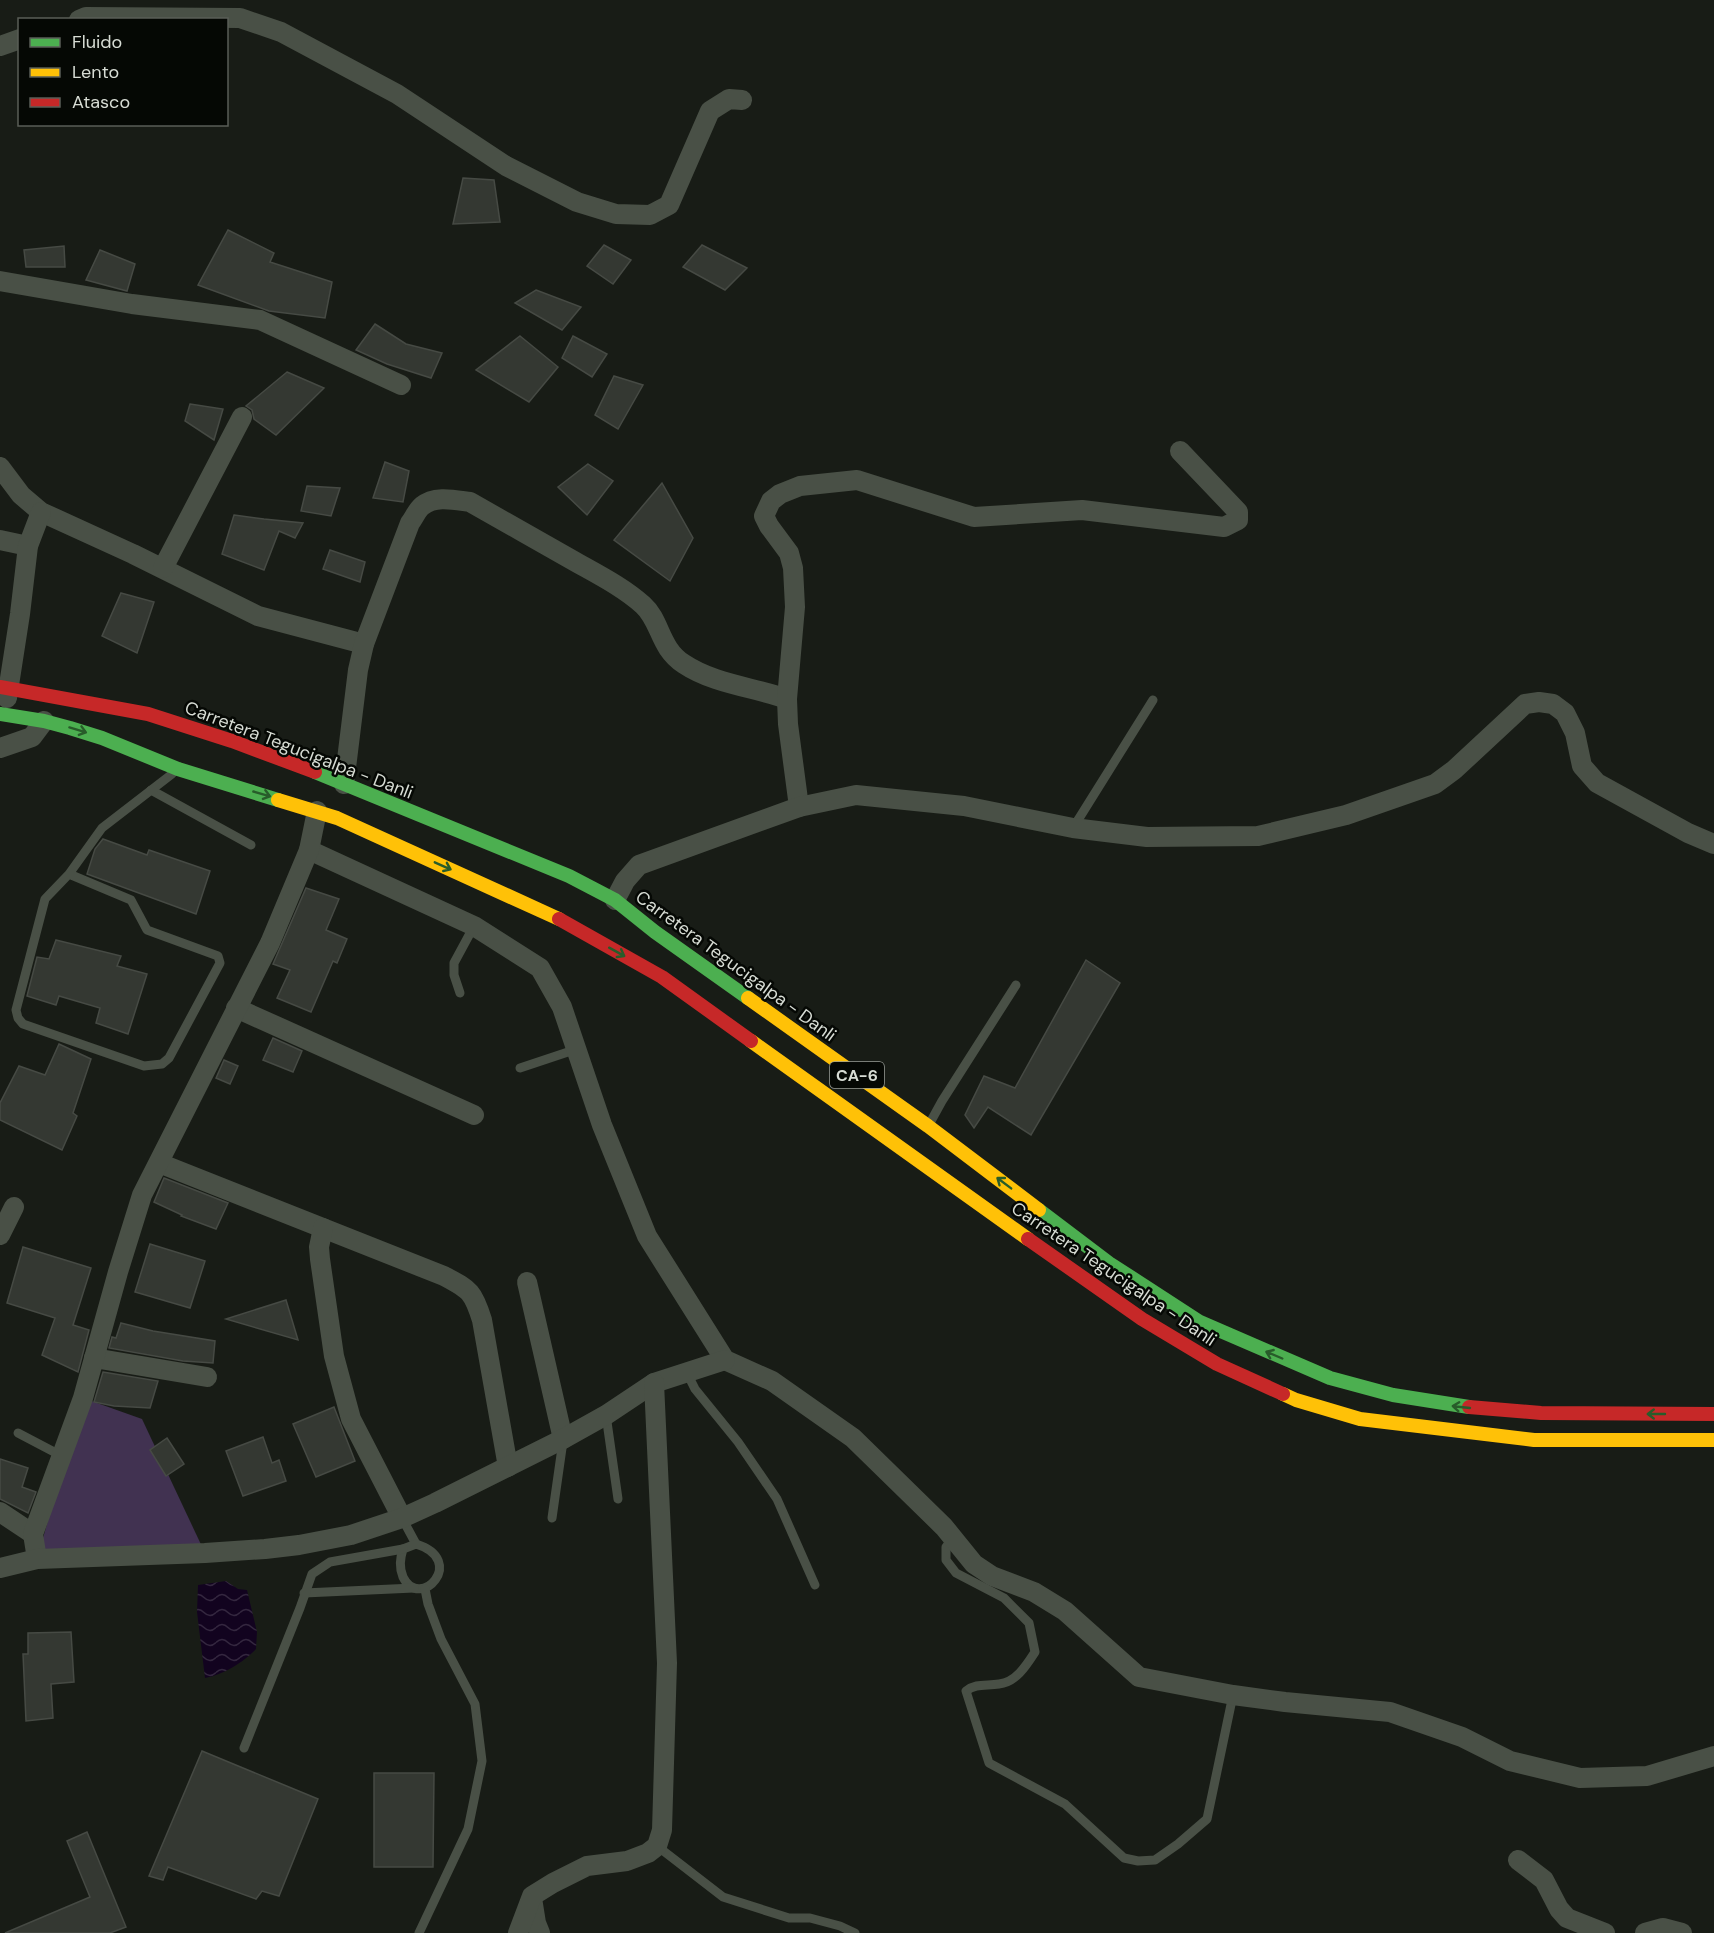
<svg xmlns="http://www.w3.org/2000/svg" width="1714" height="1933" viewBox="0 0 1714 1933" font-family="'DM Sans',sans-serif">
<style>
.green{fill:#413251}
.water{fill:url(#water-waves)}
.building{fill:#343832;stroke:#464a44;stroke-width:1.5}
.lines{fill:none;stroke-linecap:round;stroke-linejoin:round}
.lane{stroke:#495046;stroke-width:9}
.street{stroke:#495046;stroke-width:20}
.fast{stroke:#4caf50;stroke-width:14}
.slow{stroke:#ffc107;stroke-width:14}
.jam{stroke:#c62828;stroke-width:14}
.oneway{stroke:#285c2a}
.labels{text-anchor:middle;stroke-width:5;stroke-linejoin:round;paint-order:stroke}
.shield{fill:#050804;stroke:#989c96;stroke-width:1.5}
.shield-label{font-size:16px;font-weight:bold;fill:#d7dcd4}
.street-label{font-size:18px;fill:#d7dcd4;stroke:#050804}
</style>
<defs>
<pattern id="water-waves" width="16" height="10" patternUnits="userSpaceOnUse" patternTransform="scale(1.5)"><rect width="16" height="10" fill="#12031f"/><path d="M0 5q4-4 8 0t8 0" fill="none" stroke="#34273f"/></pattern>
</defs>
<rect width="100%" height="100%" fill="#181c16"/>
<polygon class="green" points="83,1398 142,1419 205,1553 37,1559"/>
<path class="water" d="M226,1581L238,1589L247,1590L257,1632L256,1649C244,1662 223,1675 205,1678L197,1612L198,1585Z"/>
<g class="building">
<polygon points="463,178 494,180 500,222 453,224"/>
<polygon points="228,230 274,253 270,262 332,282 325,318 269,311 198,285"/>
<polygon points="604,245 631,260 613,284 587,266"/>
<polygon points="702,245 747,268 725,290 683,267"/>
<polygon points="64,246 65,267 26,267 24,250"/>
<polygon points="100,250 135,264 127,291 86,280"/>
<polygon points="536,290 581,307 562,330 515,303"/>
<polygon points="375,324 406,344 442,353 431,378 387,364 356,350"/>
<polygon points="520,336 558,367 529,402 476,370"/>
<polygon points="573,336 607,354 592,377 562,358"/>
<polygon points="287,372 324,388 276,435 254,419 252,410 246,406"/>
<polygon points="614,376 643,385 618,429 595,415"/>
<polygon points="190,404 223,409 214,440 185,421"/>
<polygon points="385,462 409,471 403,502 373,498"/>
<polygon points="588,464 613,481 587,515 558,487"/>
<polygon points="662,483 693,538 670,581 614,540"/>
<polygon points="307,486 340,488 331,516 301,511"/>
<polygon points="234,515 264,519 303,523 295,538 279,531 264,570 222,554"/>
<polygon points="330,550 365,562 360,582 323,569"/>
<polygon points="121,593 154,602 137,653 102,636"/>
<polygon points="103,839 147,855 149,850 210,871 196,914 87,874 95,849"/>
<polygon points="306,888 339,899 326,930 347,939 337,963 333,961 311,1012 277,998 290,970 273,964"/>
<polygon points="56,940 121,956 117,966 147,974 128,1034 96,1023 100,1008 59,996 56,1005 27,996 37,957 49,959"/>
<polygon points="1086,960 1120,983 1031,1135 988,1107 974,1128 965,1115 984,1076 1015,1088"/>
<polygon points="273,1038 302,1051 293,1072 263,1060"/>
<polygon points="59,1044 91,1059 73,1113 77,1116 62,1150 0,1120 0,1103 19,1066 45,1075"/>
<polygon points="224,1060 238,1066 230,1084 216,1078"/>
<polygon points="164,1178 228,1203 216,1229 181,1216 182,1215 154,1202"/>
<polygon points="150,1244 205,1261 190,1308 135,1292"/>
<polygon points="23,1247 91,1268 73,1325 89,1330 78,1372 42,1355 55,1318 7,1303"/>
<polygon points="286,1300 298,1340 226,1319"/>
<polygon points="121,1323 153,1331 215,1341 213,1363 183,1361 109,1348 112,1337 116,1338"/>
<polygon points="103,1372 158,1381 150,1408 114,1406 94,1402"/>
<polygon points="334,1407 355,1461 316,1477 293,1424"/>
<polygon points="263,1437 272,1463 279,1460 286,1481 243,1496 226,1451"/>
<polygon points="167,1438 184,1464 166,1476 150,1450"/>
<polygon points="0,1459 28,1468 22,1487 36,1492 28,1513 0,1499"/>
<polygon points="71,1632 74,1682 51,1684 53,1718 26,1721 23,1654 28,1654 28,1633"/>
<polygon points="202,1751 318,1799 279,1896 262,1891 256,1899 168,1867 163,1880 149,1876"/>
<polygon points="374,1773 434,1773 433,1867 374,1867"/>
<polygon points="87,1832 126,1927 110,1933 5,1933 90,1897 67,1841"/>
</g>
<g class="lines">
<g class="lane">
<polyline points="151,790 251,845"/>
<polyline points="1073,828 1153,700"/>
<polyline points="69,874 131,900 147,930 218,956 220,963 169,1058 162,1064 144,1066 23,1024 18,1018 16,1010 45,899 69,874 102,828 172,774"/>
<polyline points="460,993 454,975 454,963 474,926"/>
<polyline points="520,1068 577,1049"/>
<polyline points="931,1121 942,1101 1016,985"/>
<polyline points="686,1371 695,1389 738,1442 777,1499 815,1585"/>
<polyline points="606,1415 618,1499"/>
<polyline points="18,1433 58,1454 62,1453"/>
<polyline points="402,1518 416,1544"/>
<polyline points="552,1518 563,1441"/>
<path d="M953,1538L946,1547V1560L956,1573L1004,1598L1029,1623L1035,1652C1026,1666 1016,1682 999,1684C986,1686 976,1683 966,1691L989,1763L1065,1804L1124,1858L1138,1861L1155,1860L1178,1844L1207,1819L1233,1695"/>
<path d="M416,1544C468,1560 420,1612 403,1577C399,1567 400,1559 403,1549Z"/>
<polyline points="304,1593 414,1588"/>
<polyline points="244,1748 300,1608 312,1574 330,1562 403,1549"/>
<polyline points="657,1846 723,1897 789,1918 810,1918 840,1926 855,1933"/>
<polyline points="419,1933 468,1829 482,1761 475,1704 441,1639 428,1604 425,1589"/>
</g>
<g class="street">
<polyline points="79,20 86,17 240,18 281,32 397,94 506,166 577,202 616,214 650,215 669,205 710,111 729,99 742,100"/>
<polyline points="0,46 20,39"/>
<polyline points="0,281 132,304 260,320 401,385"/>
<polyline points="0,467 21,495 41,512 133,554 258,616 364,644"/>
<polyline points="0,540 28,546"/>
<polyline points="163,568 242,417"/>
<polyline points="7,698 20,614 28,546 41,512"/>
<polyline points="0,748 32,737 44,721"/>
<path d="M344,784L358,670L364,644L410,523C414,518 417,510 422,506C435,495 455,500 470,502C505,522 539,541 574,561C597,574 623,587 643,605C661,621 659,648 684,664C714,684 753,687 787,699"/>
<polyline points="799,807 788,724 787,699 795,607 793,568 789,553 769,526 764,516 771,501 780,494 800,486 857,480 974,517 1082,510 1224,527 1238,520 1238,512 1180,451"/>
<polyline points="309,850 474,926 540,968 562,1007 602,1125 647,1236 725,1360 772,1381 853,1438 944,1527 974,1564 992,1576 1034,1592 1065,1611 1139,1677 1233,1695 1285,1702 1390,1712 1462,1737 1510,1761 1580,1778 1647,1776 1714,1756"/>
<polyline points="615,900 625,881 639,865 799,807 856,795 964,806 1073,828 1147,837 1258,836 1346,815 1435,784 1454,770 1525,704 1539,702 1553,704 1565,713 1575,733 1582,766 1597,783 1688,833 1714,844"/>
<polyline points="236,1008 474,1115"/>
<path d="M159,1163L444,1276C470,1290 473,1291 482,1320L508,1467"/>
<polyline points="323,1228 319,1247 320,1259 334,1356 351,1419 402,1518"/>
<polyline points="0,1235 14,1207"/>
<polyline points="527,1282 563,1439"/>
<polyline points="94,1358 207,1377"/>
<polyline points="0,1512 33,1534"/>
<polyline points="37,1559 33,1534 83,1398 118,1272 142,1195 270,943 309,850 317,811"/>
<polyline points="0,1568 37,1559 205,1553 265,1549 299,1545 351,1535 402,1518 435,1503 563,1439 606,1415 654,1383 725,1360"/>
<polyline points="1518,1860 1544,1880 1559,1909 1567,1918 1605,1933"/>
<polyline points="532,1898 536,1923 540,1933"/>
<polyline points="518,1933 532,1896 553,1883 587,1866 627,1861 648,1853 657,1846 662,1830 667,1663 654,1383"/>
<polyline points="1645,1933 1663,1928 1682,1933"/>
</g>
<g class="fast">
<polyline points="0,714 44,721 70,728 102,738 178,769 278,800"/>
<polyline points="315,772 569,876 615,900 655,932 748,998"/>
<polyline points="1039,1210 1109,1263 1200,1322 1330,1378 1393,1395 1469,1407"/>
</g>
<g class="slow">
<polyline points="278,800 337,818 559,919"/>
<polyline points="748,998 928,1126 1039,1210"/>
<polyline points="751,1041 1028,1239"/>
<polyline points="1283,1394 1296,1400 1360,1419 1534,1440 1714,1440"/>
</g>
<g class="jam">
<polyline points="0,687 148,714 232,741 315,772"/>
<polyline points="559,919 662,977 751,1041"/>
<polyline points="1028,1239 1142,1319 1217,1364 1283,1394"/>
<polyline points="1469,1407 1541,1413 1714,1414"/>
</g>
</g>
<defs><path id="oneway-shaft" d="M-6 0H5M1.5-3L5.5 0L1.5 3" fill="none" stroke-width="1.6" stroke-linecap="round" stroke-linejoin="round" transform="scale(1.5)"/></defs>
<g class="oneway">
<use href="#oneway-shaft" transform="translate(78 730) rotate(17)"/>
<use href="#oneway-shaft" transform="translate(262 794) rotate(16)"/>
<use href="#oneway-shaft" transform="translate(443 866) rotate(24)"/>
<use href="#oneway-shaft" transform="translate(617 952) rotate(29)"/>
<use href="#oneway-shaft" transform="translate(1004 1183) rotate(-143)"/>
<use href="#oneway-shaft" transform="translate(1274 1355) rotate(-157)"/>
<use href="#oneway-shaft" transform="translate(1461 1407) rotate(-174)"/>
<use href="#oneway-shaft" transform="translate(1656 1414) rotate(-180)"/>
</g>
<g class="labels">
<rect class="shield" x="830" y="1062" width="54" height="26" rx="4.5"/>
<g class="shield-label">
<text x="857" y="1081">CA-6</text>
</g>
<g class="street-label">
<text transform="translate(299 750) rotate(21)" y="6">Carretera Tegucigalpa - Danli</text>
<text transform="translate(736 966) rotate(36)" y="6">Carretera Tegucigalpa - Danli</text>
<text transform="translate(1114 1274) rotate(34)" y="6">Carretera Tegucigalpa - Danli</text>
</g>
</g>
<rect x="18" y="18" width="210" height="108" fill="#050804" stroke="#595d57" stroke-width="1.5"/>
<rect x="30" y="38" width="30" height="9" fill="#4caf50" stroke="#595d57" stroke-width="1.5"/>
<text x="72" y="48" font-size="18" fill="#d7dcd4">Fluido</text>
<rect x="30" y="68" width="30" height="9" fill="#ffc107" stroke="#595d57" stroke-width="1.5"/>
<text x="72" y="78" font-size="18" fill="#d7dcd4">Lento</text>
<rect x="30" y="98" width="30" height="9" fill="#c62828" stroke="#595d57" stroke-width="1.5"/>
<text x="72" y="108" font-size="18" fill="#d7dcd4">Atasco</text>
</svg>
